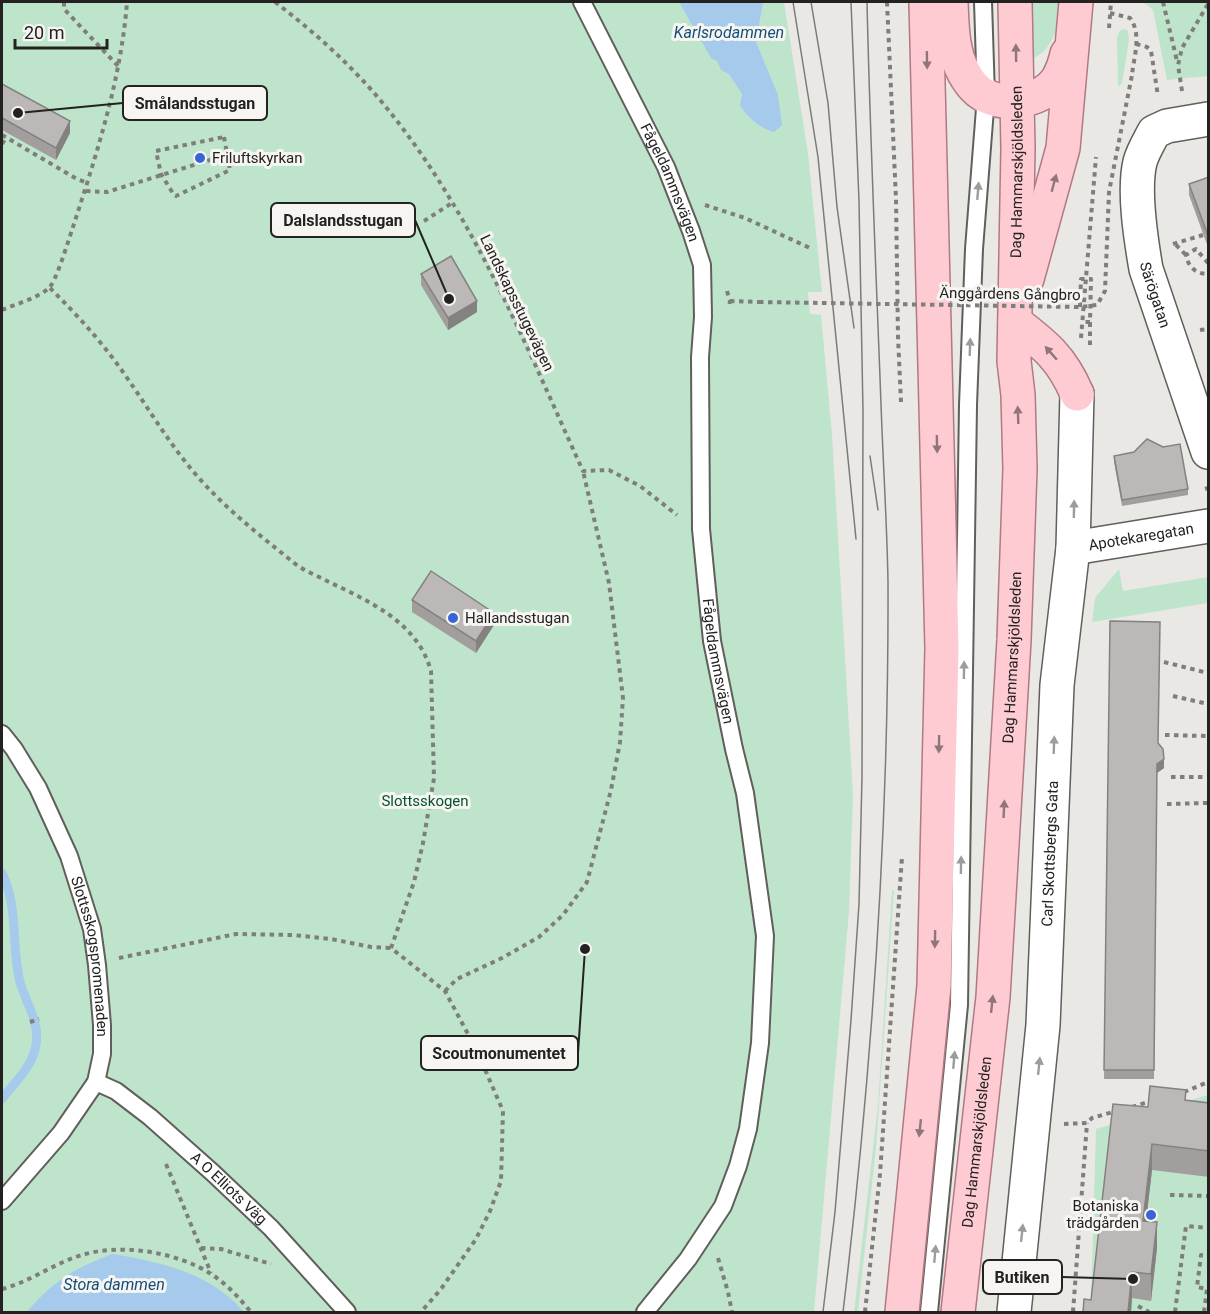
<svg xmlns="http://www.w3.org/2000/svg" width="1210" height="1314" viewBox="0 0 1210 1314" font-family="Roboto,sans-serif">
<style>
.green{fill:#bee5cb}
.water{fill:#a5caec}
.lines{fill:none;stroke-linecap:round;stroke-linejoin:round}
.stream{stroke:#a5caec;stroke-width:9}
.service-casing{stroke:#605f5c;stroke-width:20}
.minor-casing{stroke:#605f5c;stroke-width:36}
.primary-casing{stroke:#b17982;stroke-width:36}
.path{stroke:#807e7c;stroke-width:4;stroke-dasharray:4.5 4.5;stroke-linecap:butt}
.service{stroke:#fff;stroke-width:16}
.minor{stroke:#fff;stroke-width:33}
.primary{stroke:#fecbd3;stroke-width:33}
.tram{stroke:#7c7b79;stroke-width:1.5}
.path-bridge{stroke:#807e7c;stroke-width:4;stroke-dasharray:4.5 4.5;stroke-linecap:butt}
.wall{fill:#a29e9d}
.shaded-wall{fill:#848180}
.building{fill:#bcb8b7;stroke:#848180;stroke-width:1.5}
.oneway{fill:#90767a}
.oneway2{fill:#9c9c9b}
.poi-dot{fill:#3765d5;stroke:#f7f5f2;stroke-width:2}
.labels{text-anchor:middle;stroke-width:6;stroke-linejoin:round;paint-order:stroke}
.poi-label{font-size:15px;fill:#232221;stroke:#f7f5f2;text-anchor:start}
.street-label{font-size:15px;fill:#232221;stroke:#f7f5f2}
.park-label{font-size:15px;fill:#04542f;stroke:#f7f5f2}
.water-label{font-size:16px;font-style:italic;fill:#134d78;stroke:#f7f5f2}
.leader{fill:none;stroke:#232221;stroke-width:2}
.callout-dot{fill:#232221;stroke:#f7f5f2;stroke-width:2}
.callout{fill:#f7f5f2;stroke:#232221;stroke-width:2}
.callout-label{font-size:16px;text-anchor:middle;font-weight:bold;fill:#232221}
</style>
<rect width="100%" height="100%" fill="#eae8e5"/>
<g class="green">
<polygon points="2,2 784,2 808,153 822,292 808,292 810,314 821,315 832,434 853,795 849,912 814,1312 2,1312"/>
<path d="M1032,2H1059C1059,24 1055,47 1034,58Z"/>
<polygon points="1143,2 1208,2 1208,76 1167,80 1153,10"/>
<polygon points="1125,29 1128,31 1129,40 1122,83 1118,87 1117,38 1120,30"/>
<polygon points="1119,569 1123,591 1208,577 1208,603 1092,622 1095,598"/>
<polygon points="892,890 894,890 876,1148 858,1312 854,1312 878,1105"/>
<polygon points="1208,1095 1208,1312 1086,1312 1091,1302 1096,1129"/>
</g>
<g class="water">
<path d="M679,2H763L756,42L778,95L782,125L774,132C758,127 750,119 740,106L742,94L729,74L721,70L717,61L711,58Z"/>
<path d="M112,1254C161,1262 211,1273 244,1312H27C54,1280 74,1269 112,1254Z"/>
</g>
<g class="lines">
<path class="stream" d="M2,873C19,908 11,946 20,982C26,1003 40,1022 36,1045C33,1066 14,1083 2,1099"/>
<g class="service-casing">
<g id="service">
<path id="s1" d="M582,2L666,167L691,231L702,265L703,317L700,357L701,529L712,641L734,749L745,793L765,936L760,1043L748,1129L738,1166L723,1206L688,1259L645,1312"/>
<path id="s2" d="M2,734L14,749L38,788L69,856L92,929L97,965L102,1025V1054L96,1082L61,1133L2,1201"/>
<path id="s3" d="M96,1082L116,1091L150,1117L213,1173L271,1228L347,1312"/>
<polyline points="929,1312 959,1005 968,405 974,249 986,96 983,2"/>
</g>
</g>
<g class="minor-casing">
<g id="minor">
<path id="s4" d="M1208,119L1167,126L1154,132C1149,142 1143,151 1140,162C1133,191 1141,240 1146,269L1208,452"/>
<path id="s5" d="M1073,548L1208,526"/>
<path id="s6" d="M1014,1312L1043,1025L1057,685L1073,548L1077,394"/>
</g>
</g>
<g class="primary-casing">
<g id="primary">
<path d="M951,2C952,26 952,52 964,73C969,82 977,92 986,96C1009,107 1043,100 1057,80C1062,72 1065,63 1067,54"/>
<polyline points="1027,279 1063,148 1076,2"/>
<path d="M1015,322C1044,344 1062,358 1077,394"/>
<polyline points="902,1312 934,986 942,648 926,2"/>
<path id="s7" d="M958,1312L993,997L1014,640L1020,469L1018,395L1014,361L1018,149L1015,2"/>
</g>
</g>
<g class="path">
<polyline points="64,2 64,9 118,66"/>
<path d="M275,2C313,31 350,64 381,101C472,210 525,344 583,471L609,470L640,486L677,515"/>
<polyline points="887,2 896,199 898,337 901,402"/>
<polyline points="1163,2 1177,61"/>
<path d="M1110,13L1130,18C1142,34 1134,56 1132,75"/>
<polyline points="1109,28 1111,2"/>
<polyline points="1136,44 1147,47 1151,51 1158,96"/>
<polyline points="1182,91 1178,65 1182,48 1208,4"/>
<polyline points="2,135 77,179 88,183"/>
<polygon points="224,137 230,170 176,196 174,195 161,174 156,151"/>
<polyline points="2,144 6,138"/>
<polyline points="86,191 107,192 226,155"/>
<polyline points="705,205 745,218 810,248"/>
<polyline points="424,221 452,203"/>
<polyline points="1173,244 1203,235"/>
<polyline points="1176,245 1186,255"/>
<path d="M1208,263L1196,249L1186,255C1188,267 1196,274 1208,274"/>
<path d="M50,288C70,308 90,329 108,352C138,390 161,433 192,470C222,506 257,533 293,562C302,570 314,574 325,580C368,601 417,621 431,671L434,778L423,843L414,882L391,948L445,991L477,1051L503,1111L501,1181L490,1211L476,1239L441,1289L421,1312"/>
<polyline points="727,291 730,301 729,307"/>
<polyline points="730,301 759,302"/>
<polyline points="1080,307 1081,279 1091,279 1090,322 1082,322"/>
<path d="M2,310C16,304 35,299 48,289C56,283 68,241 72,230C96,156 121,80 127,2"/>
<polyline points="1200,330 1208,329"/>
<polyline points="1081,338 1096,157"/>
<polyline points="1090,345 1090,322"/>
<polyline points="1205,489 1208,488"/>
<polyline points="1164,662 1208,673"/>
<polyline points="1173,696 1208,704"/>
<polyline points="1165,735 1208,736"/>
<polyline points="1171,777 1208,777"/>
<polyline points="1167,804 1208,803"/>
<polyline points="119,958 236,934 293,935 331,939 371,947 391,948"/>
<polyline points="445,991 457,979 502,958 539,937 563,915 587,882 611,790 620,742 623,698 609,583 583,471"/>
<polyline points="30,1022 39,1019"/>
<polyline points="1184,1092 1208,1082"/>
<polyline points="1132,1107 1151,1101"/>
<polyline points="1064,1124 1087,1123 1092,1118 1116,1111"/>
<polyline points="166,1164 211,1273"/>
<polyline points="1170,1195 1208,1196"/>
<polyline points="201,1248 221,1249 271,1264"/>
<polyline points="718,1258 728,1292 732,1312"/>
<path d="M2,1289C30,1282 54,1263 82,1255C121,1243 177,1252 211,1274C227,1284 239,1298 251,1312"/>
<polyline points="1138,1306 1149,1312"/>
<polyline points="865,1312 880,1174 902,857"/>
<polyline points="1073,1312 1087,1123"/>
<polyline points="1175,1312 1186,1226 1208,1228"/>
<polyline points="1204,1312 1207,1289 1197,1287 1201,1255 1208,1256"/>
</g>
<use href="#service" class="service"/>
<use href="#minor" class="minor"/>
<use href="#primary" class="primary"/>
<g class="tram">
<polyline points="793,2 818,157 856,539"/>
<polyline points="811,2 828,103 837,207 854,328"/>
<polyline points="870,456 878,510"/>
<polyline points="823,1312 835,1212 851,1020 859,904 862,777 863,411 859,201 851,2"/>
<path d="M843,1312C872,1070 889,827 888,582C887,523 883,463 881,404C876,270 870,136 867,2"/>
</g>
<polyline class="path-bridge" points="759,302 1080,307 1097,305 1105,291 1109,192 1132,75"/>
</g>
<g class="wall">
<polygon points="2,84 70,133 56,160 2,130"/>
<polygon points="1209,177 1209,250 1189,195 1189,184"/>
<polygon points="421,274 477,312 448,330 421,285"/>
<polygon points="1114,456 1188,489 1188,495 1122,506 1114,462"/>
<polygon points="412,600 494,625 476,653 412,612"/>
<polygon points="1110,621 1158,743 1164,768 1157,773 1154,1079 1104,1079"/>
<polygon points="1186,1100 1209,1103 1209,1177 1152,1170 1146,1221 1157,1248 1151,1301 1132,1298 1131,1312 1083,1312 1091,1300 1148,1107"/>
</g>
<g class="shaded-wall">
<polygon points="70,121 70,133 56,160 56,148"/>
<polygon points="477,301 477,312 448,330 448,318"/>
<polygon points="494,613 494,625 476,653 476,641"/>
<polygon points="1164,759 1164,768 1157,773 1154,1079 1157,764"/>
<polygon points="1152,1144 1152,1170 1143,1247 1143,1221"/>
<polygon points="1157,1222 1157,1248 1151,1301 1151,1274"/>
<polygon points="1132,1272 1132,1298 1131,1312 1128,1312"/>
</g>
<g class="building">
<polygon points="2,84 70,121 56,148 2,118"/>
<polygon points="1209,177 1209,238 1189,184"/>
<polygon points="451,256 477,301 448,318 421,274"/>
<polygon points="1147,439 1163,447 1180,444 1188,489 1122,500 1114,456 1134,452"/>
<polygon points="431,571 494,613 476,641 412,600"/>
<polygon points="1110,621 1160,622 1158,743 1163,749 1164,759 1157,764 1154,1070 1104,1070"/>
<polygon points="1150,1086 1186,1090 1185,1100 1209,1103 1209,1151 1152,1144 1143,1221 1157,1222 1151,1274 1132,1272 1128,1312 1083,1312 1084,1299 1091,1300 1113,1104 1148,1107"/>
</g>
<defs><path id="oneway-solid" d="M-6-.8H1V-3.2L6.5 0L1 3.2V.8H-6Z" transform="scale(1.5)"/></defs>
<g class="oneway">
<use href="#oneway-solid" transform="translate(1016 53) rotate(-91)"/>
<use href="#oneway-solid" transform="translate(927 60) rotate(89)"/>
<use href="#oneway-solid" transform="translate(1054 183) rotate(-75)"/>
<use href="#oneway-solid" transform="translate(1051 353) rotate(-131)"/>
<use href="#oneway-solid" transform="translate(1018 415) rotate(-92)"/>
<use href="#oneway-solid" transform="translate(937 444) rotate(89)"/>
<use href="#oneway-solid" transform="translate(939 744) rotate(91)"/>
<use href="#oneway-solid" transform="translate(1004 809) rotate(-87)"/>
<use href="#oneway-solid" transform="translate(935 939) rotate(91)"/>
<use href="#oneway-solid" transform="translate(992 1004) rotate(-84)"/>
<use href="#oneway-solid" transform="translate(920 1128) rotate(96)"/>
</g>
<g class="oneway2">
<use href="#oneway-solid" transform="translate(978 191) rotate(-85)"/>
<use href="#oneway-solid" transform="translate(970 347) rotate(-88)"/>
<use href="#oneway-solid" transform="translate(1074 509) rotate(-89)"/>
<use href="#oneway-solid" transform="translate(964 670) rotate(-89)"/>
<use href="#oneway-solid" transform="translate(1054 745) rotate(-88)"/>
<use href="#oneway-solid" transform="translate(961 865) rotate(-89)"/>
<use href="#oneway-solid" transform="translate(954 1060) rotate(-85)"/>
<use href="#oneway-solid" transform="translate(1039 1066) rotate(-84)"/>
<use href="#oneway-solid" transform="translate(1022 1233) rotate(-84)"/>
<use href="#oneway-solid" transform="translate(935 1254) rotate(-85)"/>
</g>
<g class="poi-dot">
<circle cx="200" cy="158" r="6"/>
<circle cx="453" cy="618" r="6"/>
<circle cx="1151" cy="1215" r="6"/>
</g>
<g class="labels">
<g class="poi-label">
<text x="212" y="163">Friluftskyrkan</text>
<text x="465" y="623">Hallandsstugan</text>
<text x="1139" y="1211" text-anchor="end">Botaniska<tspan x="1139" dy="17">trädgården</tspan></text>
</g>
<g class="street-label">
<text dy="5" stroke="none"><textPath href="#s7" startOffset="1143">Dag Hammarskjöldsleden</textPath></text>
<text dy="5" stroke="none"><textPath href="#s1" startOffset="201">Fågeldammsvägen</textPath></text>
<text transform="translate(1010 294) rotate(1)" y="5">Änggårdens Gångbro</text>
<text dy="5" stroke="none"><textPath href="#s4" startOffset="224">Särögatan</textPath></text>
<text transform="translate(517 303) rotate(64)" y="5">Landskapsstugevägen</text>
<text dy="5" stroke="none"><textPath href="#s5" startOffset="69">Apotekaregatan</textPath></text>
<text dy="5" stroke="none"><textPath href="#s7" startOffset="657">Dag Hammarskjöldsleden</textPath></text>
<text dy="5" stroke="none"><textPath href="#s1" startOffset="687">Fågeldammsvägen</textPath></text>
<text dy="5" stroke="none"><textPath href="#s6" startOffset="460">Carl Skottsbergs Gata</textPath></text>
<text dy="5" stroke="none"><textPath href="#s2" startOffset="243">Slottsskogspromenaden</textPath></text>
<text dy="5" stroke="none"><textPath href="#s7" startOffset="171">Dag Hammarskjöldsleden</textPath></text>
<text dy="5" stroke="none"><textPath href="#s3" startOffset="171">A O Elliots Väg</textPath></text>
</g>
<g class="park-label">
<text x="425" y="806">Slottsskogen</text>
</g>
<g class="water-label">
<text x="729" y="38">Karlsrodammen</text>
<text x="114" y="1290">Stora dammen</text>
</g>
</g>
<path class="leader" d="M18 113L123 103M449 299L415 220M585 949L578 1053M1133 1279L1062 1277"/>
<g class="callout-dot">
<circle cx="18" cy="113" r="6"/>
<circle cx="449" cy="299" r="6"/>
<circle cx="585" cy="949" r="6"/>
<circle cx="1133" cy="1279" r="6"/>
</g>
<g class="callout">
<rect x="123" y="86" width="144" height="34" rx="6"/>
<rect x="271" y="203" width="144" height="34" rx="6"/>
<rect x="421" y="1036" width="157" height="34" rx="6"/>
<rect x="983" y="1260" width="79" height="34" rx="6"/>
</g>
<g class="callout-label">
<text x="195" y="109">Smålandsstugan</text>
<text x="343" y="226">Dalslandsstugan</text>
<text x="499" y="1059">Scoutmonumentet</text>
<text x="1022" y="1283">Butiken</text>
</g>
<rect width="1210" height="1314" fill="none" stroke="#232221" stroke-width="6"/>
<path d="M15 39v9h92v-9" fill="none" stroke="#232221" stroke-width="3"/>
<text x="24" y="39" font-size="18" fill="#232221" stroke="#f7f5f2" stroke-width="4.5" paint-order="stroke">20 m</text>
</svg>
